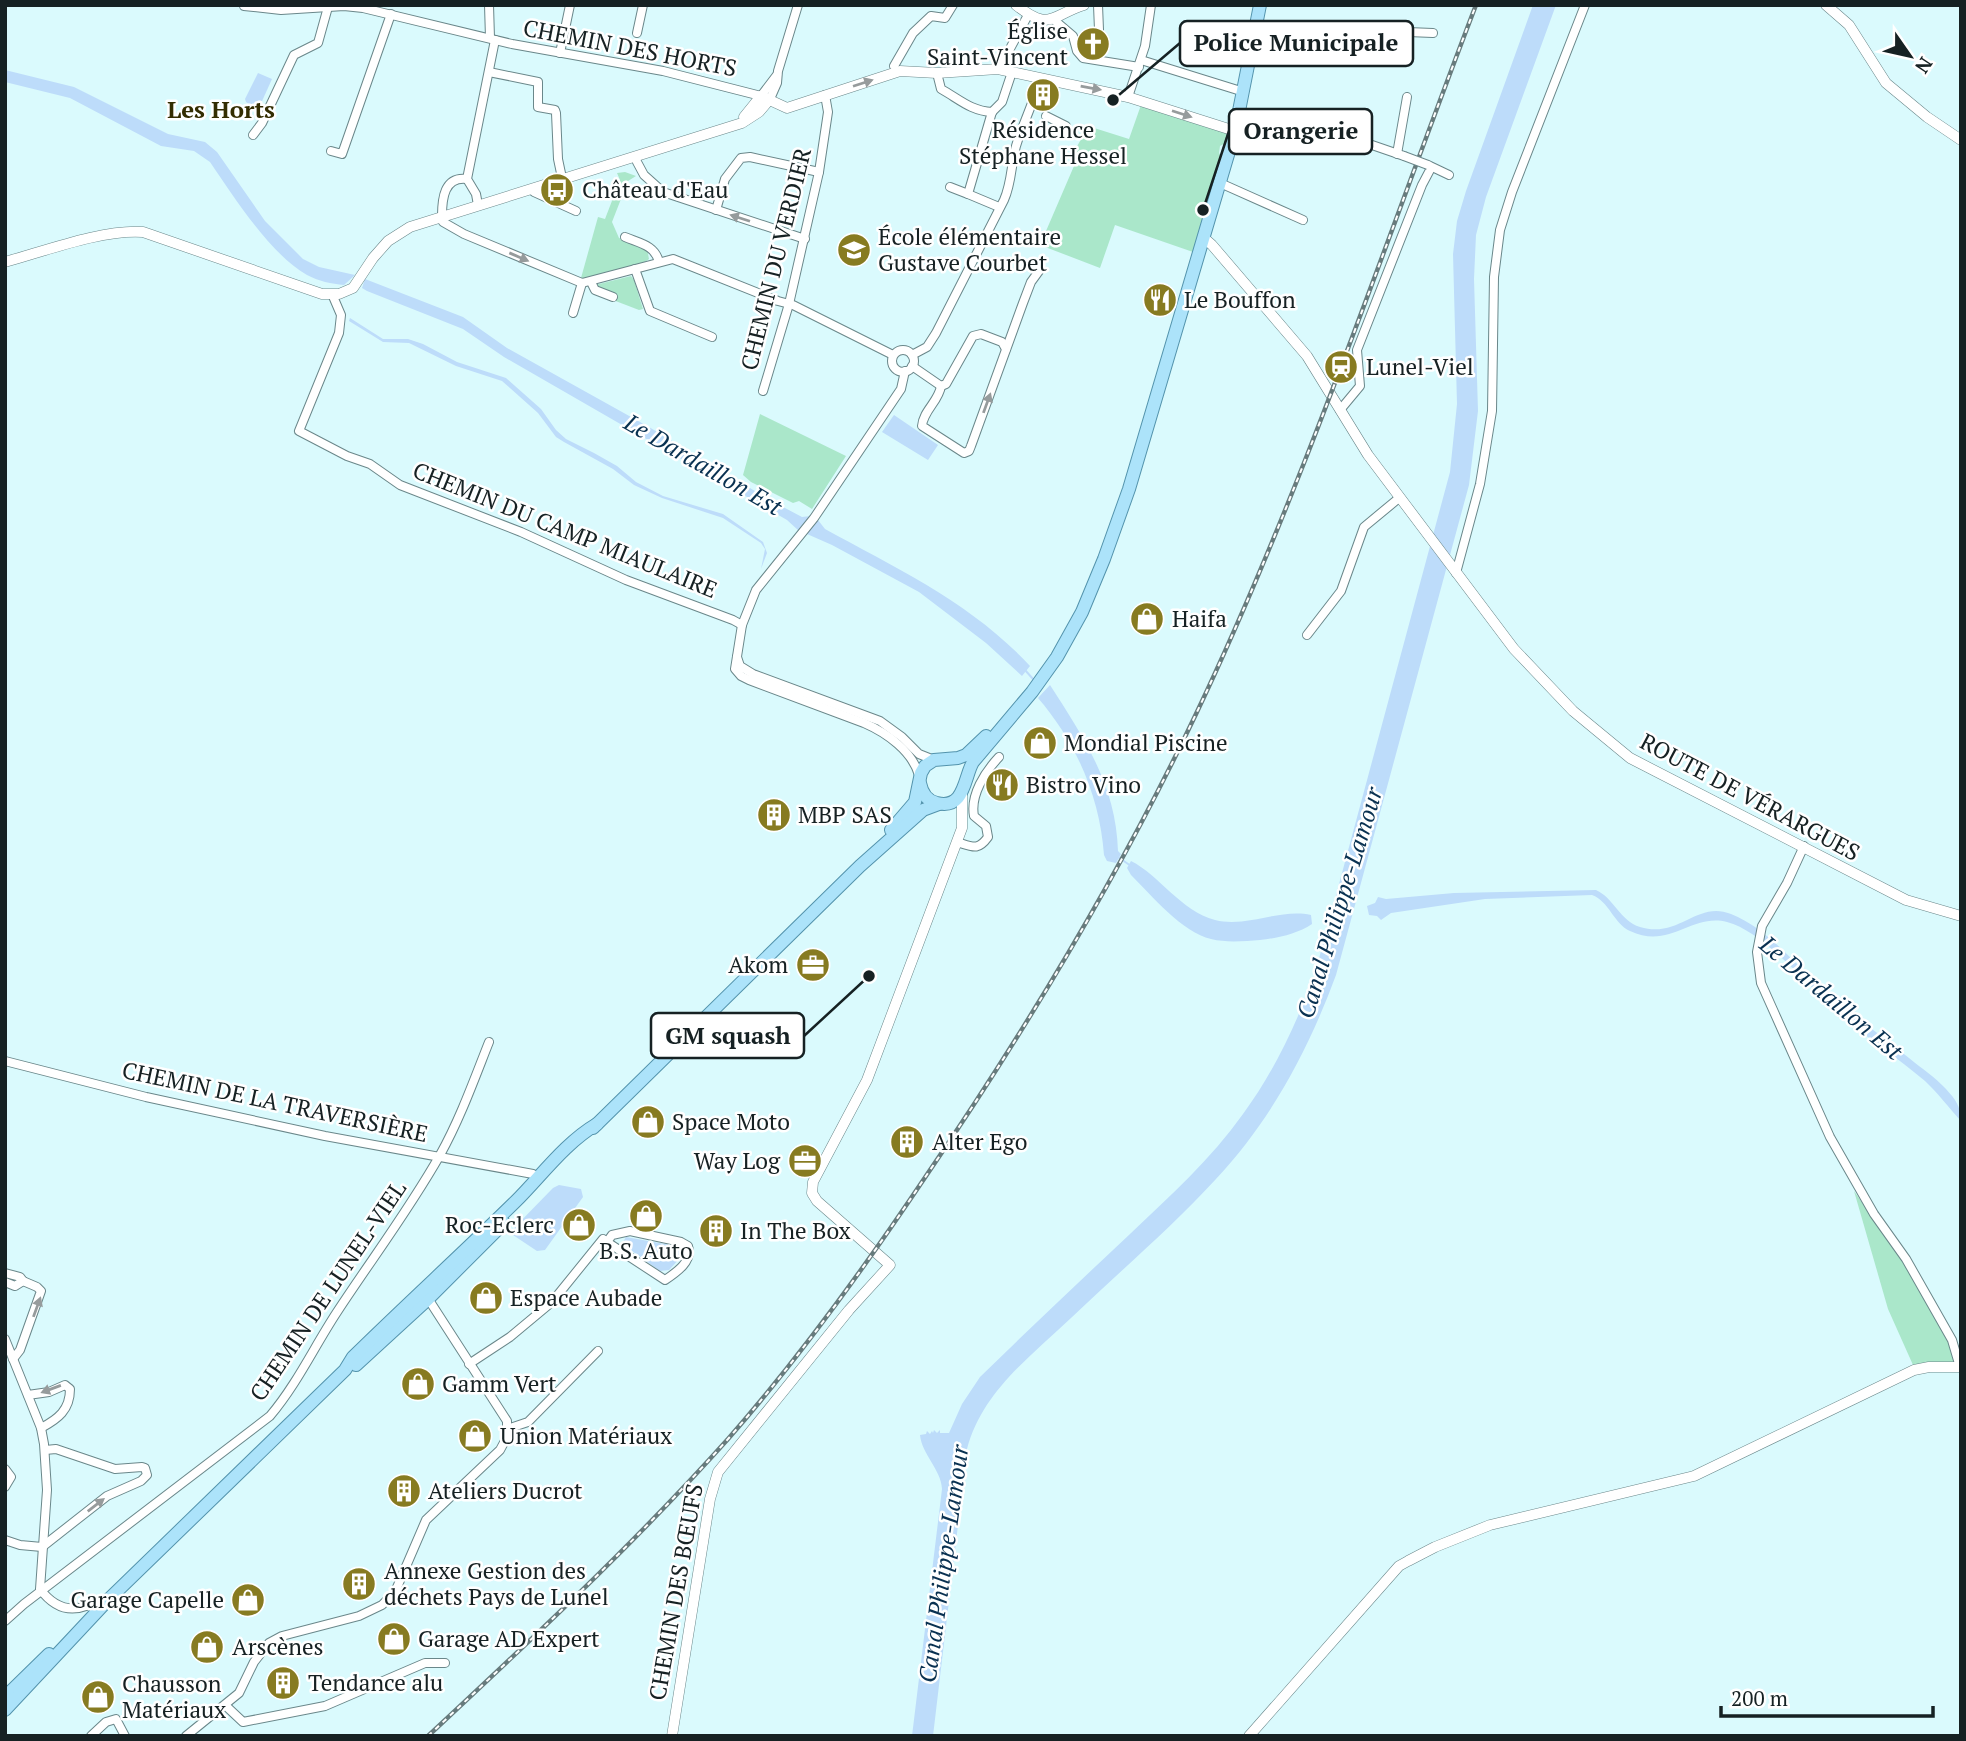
<svg xmlns="http://www.w3.org/2000/svg" width="1966" height="1741" viewBox="0 0 1966 1741" font-family="'PT Serif',serif">
<style>
.green{fill:#aae7ca}
.water{fill:#bddcfa}
.lines{fill:none;stroke-linecap:round;stroke-linejoin:round}
.stream{stroke:#bddcfa;stroke-width:2}
.minor-casing{stroke:#6a878a;stroke-width:10}
.tertiary-casing{stroke:#6a878a;stroke-width:11}
.primary-casing{stroke:#5393ac;stroke-width:14}
.minor{stroke:#fff;stroke-width:8}
.tertiary{stroke:#fff;stroke-width:10}
.primary{stroke:#ace3fa;stroke-width:12}
.rail-casing{stroke:#677b7d;stroke-width:4.5}
.rail{stroke:#fff;stroke-width:2;stroke-dasharray:5;stroke-linecap:butt}
.minor-bridge-casing{stroke:#6a878a;stroke-width:10;stroke-linecap:butt}
.minor-bridge{stroke:#fff;stroke-width:8}
.oneway{fill:#969b9c}
.labels{text-anchor:middle;stroke-width:5;stroke-linejoin:round;paint-order:stroke}
.poi-label{font-size:23px;fill:#162123;stroke:#fff;text-anchor:start}
.street-label{font-size:23px;fill:#162123;stroke:#fff}
.neighbourhood-label{font-size:24px;font-weight:bold;fill:#332d02;stroke:#fff}
.water-label{font-size:24px;font-style:italic;fill:#093151;stroke:#fff}
.leader{fill:none;stroke:#162123;stroke-width:2.5}
.callout-dot{fill:#162123;stroke:#fff;stroke-width:2.5}
.callout{fill:#fff;stroke:#162123;stroke-width:2.5}
.callout-label{font-size:24px;text-anchor:middle;font-weight:bold;fill:#162123}
</style>
<rect width="100%" height="100%" fill="#dafafd"/>
<g class="green">
<polygon points="1141,105 1229,133 1227,142 1220,146 1219,153 1221,156 1193,252 1115,225 1100,268 1040,245 1074,166 1070,159 1085,132 1089,133 1091,127 1129,139"/>
<polygon points="625,172 636,176 628,181 612,222 619,238 647,249 649,259 645,262 585,279 581,278 598,217 605,219 620,180 617,173"/>
<polygon points="631,276 634,280 643,309 639,310 613,300 595,285"/>
<polygon points="760,414 846,456 812,509 799,501 793,503 751,482 743,475"/>
<polygon points="1854,1191 1911,1273 1956,1355 1952,1364 1925,1363 1913,1365 1888,1309"/>
</g>
<g class="water">
<path d="M1533,5H1556L1486,197L1476,235L1474,279L1478,411L1469,485L1336,975C1308,1051 1271,1120 1216,1179C1171,1228 1119,1272 1071,1318C1030,1357 982,1392 967,1449L933,1736H912L942,1489C941,1469 922,1455 920,1435L926,1434L927,1431L930,1434L932,1431L933,1433L934,1430L937,1433L940,1430V1433H949L962,1404L980,1377C1029,1329 1080,1281 1130,1234C1170,1196 1211,1159 1243,1114C1274,1072 1295,1026 1314,977L1450,472L1457,404L1453,254L1457,221L1466,191Z"/>
<path d="M5,70L74,87L168,134L205,142L217,152L265,221L303,259L319,267L355,275L344,285C332,284 318,281 307,275C270,254 234,197 210,162L194,151L161,146L70,98L5,82Z"/>
<polygon points="258,73 272,79 258,110 246,102 245,99"/>
<polygon points="365,279 463,317 507,348 649,427 768,499 802,517 811,516 799,531 787,520 504,357 463,329 367,291 362,288"/>
<polygon points="350,318 383,339 408,339 423,344 457,362 506,378 541,409 556,430 566,439 594,453 617,466 636,482 663,496 723,514 763,542 767,553 761,569 765,549 761,543 723,518 662,498 634,485 613,469 564,442 556,437 538,413 502,381 456,366 409,343 383,342 349,321"/>
<polygon points="894,415 938,445 928,460 882,432"/>
<path d="M818,520L825,529C898,569 973,604 1030,666L1022,676L986,643L919,592L832,545L807,534Z"/>
<path d="M1050,685C1084,738 1116,785 1118,851L1121,854L1116,863L1107,861L1104,855C1100,797 1076,742 1038,698Z"/>
<path d="M1131,861C1159,875 1181,911 1215,920C1247,928 1280,908 1311,915L1312,924C1297,934 1278,938 1260,940C1245,941 1227,943 1211,939C1183,933 1151,895 1131,875L1127,868Z"/>
<path d="M1596,890C1614,898 1620,921 1640,927C1679,939 1697,900 1731,914C1769,929 1795,965 1825,991C1852,1014 1881,1036 1909,1058C1921,1068 1935,1077 1946,1089C1955,1099 1961,1106 1961,1121C1949,1108 1938,1093 1925,1081C1897,1057 1865,1037 1837,1012C1809,987 1763,931 1727,922C1691,913 1670,950 1630,931C1614,924 1609,901 1592,895L1485,899L1391,913L1381,920L1377,916L1369,915L1367,906L1375,903L1378,897L1386,899L1454,893Z"/>
<polygon points="559,1185 581,1189 583,1197 545,1250 537,1251 513,1235 514,1228 553,1188"/>
<polygon points="626,1237 676,1246 681,1251 681,1257 669,1270 660,1271 625,1246 623,1242"/>
</g>
<g class="lines">
<g class="stream">
<polyline points="1025,670 1033,679"/>
<polyline points="1118,857 1131,866"/>
</g>
<g class="minor-casing">
<g id="minor">
<polyline points="489,5 490,38"/>
<polyline points="1098,5 1099,30"/>
<polyline points="244,6 281,10 344,6 363,8 512,44 663,71 761,96 777,75"/>
<polyline points="1053,19 1073,36 1077,51 1083,58 1139,67"/>
<polyline points="1256,26 1433,33"/>
<polyline points="637,33 643,5"/>
<polyline points="560,53 570,5"/>
<polyline points="1141,60 1244,92"/>
<polyline points="894,66 913,33 931,16 945,18 953,5"/>
<polyline points="1001,70 1005,58 1028,15"/>
<polyline points="489,72 538,82 538,107 555,110 556,113 558,159 562,178"/>
<path d="M937,73L941,89C959,99 971,111 992,112"/>
<polyline points="1128,97 1145,46 1151,5"/>
<polyline points="770,99 777,83 778,71 798,5"/>
<polyline points="992,112 968,194 999,207"/>
<polyline points="992,112 1002,102 1012,72"/>
<polyline points="1046,116 1066,126 1063,133"/>
<polyline points="1238,118 1340,134 1404,156"/>
<polyline points="253,135 262,123 294,55 318,43 328,7"/>
<polyline points="331,151 342,154 391,14"/>
<polyline points="1397,154 1407,97"/>
<polyline points="637,162 644,175 663,192 805,239"/>
<polyline points="1428,165 1449,175"/>
<polyline points="1220,183 1303,220"/>
<polyline points="950,187 968,194"/>
<polyline points="534,192 576,211"/>
<polyline points="478,205 476,194 467,179 495,40"/>
<polyline points="716,210 725,179 741,158 750,157 819,172"/>
<path d="M442,216C442,199 444,176 467,179"/>
<polyline points="443,222 464,234 582,283 673,259 778,301 793,305 893,355"/>
<path d="M625,237C639,243 655,245 659,262"/>
<polyline points="635,269 650,311 712,337"/>
<polyline points="591,282 595,290 613,297"/>
<polyline points="332,294 341,315 339,333 299,431 347,456 370,464 400,485 521,532 626,580 733,620 742,625"/>
<polyline points="573,313 582,283"/>
<circle cx="903" cy="361" r="11"/>
<path d="M912,355L927,347L936,333L1004,200C1012,182 1011,164 1016,146C1023,123 1034,102 1040,79"/>
<polyline points="912,366 941,386"/>
<path d="M905,371L901,389L814,518L756,590L742,625L735,669L741,676L749,680L864,723C887,733 912,751 919,775"/>
<path d="M941,386C939,401 923,411 922,426L964,453L969,451L971,446L1023,303L1031,282L1039,271"/>
<polyline points="941,386 946,384 973,336 981,334 1002,342 1006,349"/>
<polyline points="763,391 789,304 819,172 828,112 825,95"/>
<polyline points="1340,410 1360,386 1357,350 1422,185 1431,168"/>
<polyline points="1456,573 1480,484 1492,411 1494,277 1500,230 1512,192 1585,5"/>
<polyline points="1307,635 1341,591 1364,527 1399,498"/>
<polyline points="737,657 740,666 753,674 880,721 902,737 919,754 934,760"/>
<path d="M957,842C973,847 978,851 988,837L986,826L974,816C970,795 985,772 999,757"/>
<polyline points="1804,846 1787,883 1762,926 1757,952 1761,983 1830,1137 1874,1214 1906,1259 1952,1340 1960,1367"/>
<polyline points="5,1061 146,1097 325,1136 533,1174 537,1178"/>
<polyline points="5,1273 20,1277 23,1281"/>
<polyline points="5,1282 15,1286 23,1281 37,1287 41,1291 20,1350 13,1359"/>
<path d="M5,1339L41,1428L44,1444L47,1490L40,1589C52,1605 67,1613 86,1606C95,1603 99,1599 108,1600"/>
<path d="M469,1364L510,1337L552,1302L603,1239L607,1242L665,1280C677,1272 693,1261 688,1246L681,1242L630,1231L612,1235L607,1242"/>
<path d="M28,1395L49,1392L65,1385L70,1389C70,1410 58,1419 41,1428"/>
<polyline points="507,1429 528,1422 598,1351"/>
<polyline points="5,1469 11,1477 5,1487"/>
<polyline points="5,1540 20,1545 42,1547 107,1496 141,1481 147,1475 145,1468 142,1467 115,1469 56,1449 45,1450"/>
<path d="M5,1621L24,1604L270,1416C297,1384 314,1347 337,1312C371,1260 409,1210 440,1155C460,1119 474,1080 489,1042"/>
<polyline points="226,1706 243,1722 325,1706 425,1663 445,1663"/>
<polyline points="91,1736 106,1722 116,1719 125,1736"/>
<polyline points="186,1736 239,1693 254,1662 269,1643 282,1636 359,1616 382,1605 395,1592 426,1520 500,1450 507,1437 507,1421 427,1297"/>
</g>
</g>
<g class="tertiary-casing">
<g id="tertiary">
<path d="M1016,5C1050,32 1050,16 1084,5"/>
<polyline points="1826,5 1849,25 1886,83 1927,117 1961,140"/>
<polyline points="744,117 761,96 787,108 900,71 937,73 998,69 1128,97 1235,131"/>
<polyline points="1204,238 1212,245 1307,356 1368,455 1514,649 1573,711 1630,758 1906,900 1961,916"/>
<path d="M5,262C45,251 103,229 143,232L322,294H339L353,288L373,258L388,241L410,227L742,123L759,112L770,99"/>
<polyline points="672,1736 710,1499 718,1472 849,1310 890,1265 817,1201 812,1193 813,1182 867,1080 962,828 962,794"/>
<polyline points="1249,1736 1399,1566 1408,1561 1435,1547 1490,1525 1694,1476 1914,1370 1929,1367 1961,1367"/>
</g>
</g>
<g class="primary-casing">
<g id="primary">
<path d="M920,783C922,793 927,801 937,803C965,810 964,777 973,762L1032,692L1057,657L1082,612L1104,559L1129,489L1235,131L1260,5"/>
<polyline points="891,830 915,802 921,773 925,766 934,760 958,758 966,755 986,736"/>
<polyline points="593,1128 860,866 923,810 939,804"/>
<polyline points="356,1365 428,1299 504,1223"/>
<polyline points="5,1697 49,1654"/>
<path d="M5,1710L108,1600L345,1370L353,1357C407,1304 462,1254 516,1201C542,1175 565,1143 597,1124"/>
</g>
</g>
<use href="#minor" class="minor"/>
<use href="#tertiary" class="tertiary"/>
<use href="#primary" class="primary"/>
<g class="rail-casing">
<path id="rail" d="M428,1736C531,1640 634,1544 728,1439C800,1357 865,1267 926,1176C1027,1028 1119,876 1196,714C1305,485 1385,242 1476,5"/>
</g>
<use href="#rail" class="rail"/>
<g class="minor-bridge-casing">
<polyline id="minor-bridge" points="1404,156 1428,165"/>
</g>
<use href="#minor-bridge" class="minor-bridge"/>
</g>
<defs><path id="oneway-solid" d="M-6-.8H1V-3.2L6.5 0L1 3.2V.8H-6Z" transform="scale(1.75)"/></defs>
<g class="oneway">
<use href="#oneway-solid" transform="translate(863 83) rotate(-18)"/>
<use href="#oneway-solid" transform="translate(1091 88) rotate(10)"/>
<use href="#oneway-solid" transform="translate(1182 114) rotate(18)"/>
<use href="#oneway-solid" transform="translate(740 218) rotate(-162)"/>
<use href="#oneway-solid" transform="translate(519 257) rotate(23)"/>
<use href="#oneway-solid" transform="translate(987 403) rotate(-70)"/>
<use href="#oneway-solid" transform="translate(37 1307) rotate(-70)"/>
<use href="#oneway-solid" transform="translate(51 1389) rotate(160)"/>
<use href="#oneway-solid" transform="translate(96 1505) rotate(-38)"/>
</g>
<defs>
<g id="church-disc" transform="scale(1.75)"><circle r="9.5" fill="#877b21" stroke="#fff"/><path d="M-1.2-6h2.4v3.5h3.3v2.4h-3.3V6h-2.4V-.1h-3.3v-2.4h3.3Z" fill="#fff"/></g>
<g id="building-disc" transform="scale(1.75)"><circle r="9.5" fill="#877b21" stroke="#fff"/><path d="M-4-6H4V6H1V3H-1V6H-4ZM-2.5-4.3h1.7v1.8h-1.7ZM.8-4.3h1.7v1.8H.8ZM-2.5-1h1.7V.8h-1.7ZM.8-1h1.7V.8H.8Z" fill="#fff"/></g>
<g id="bus-disc" transform="scale(1.75)"><circle r="9.5" fill="#877b21" stroke="#fff"/><path d="M-5-6H5V4H4V6H2V4H-2V6H-4V4H-5ZM-3.5-4V0h7V-4ZM-3.5 1.2v1.5H-2V1.2ZM2 1.2v1.5H3.5V1.2Z" fill="#fff"/></g>
<g id="school-disc" transform="scale(1.75)"><circle r="9.5" fill="#877b21" stroke="#fff"/><path d="M0-5L7-2L0 1L-7-2ZM-4 1L0 2.5L4 1V4Q0 6-4 4Z" fill="#fff"/></g>
<g id="restaurant-disc" transform="scale(1.75)"><circle r="9.5" fill="#877b21" stroke="#fff"/><path d="M-5-6h1v4h1v-4h1v4h1v-4h1v5L-1.5 .5V6h-2V.5L-5-1ZM5-6V6H3V1.5H1.5Q1.5-4 5-6Z" fill="#fff"/></g>
<g id="station-disc" transform="scale(1.75)"><circle r="9.5" fill="#877b21" stroke="#fff"/><path d="M-3-6H3Q5-6 5-4V2Q5 4 3 4L4.5 6H3L1.5 4h-3L-3 6H-4.5L-3 4Q-5 4-5 2V-4Q-5-6-3-6ZM-3.5-4v3h7v-3ZM-3.5 1v1.5H-2V1ZM2 1v1.5H3.5V1Z" fill="#fff"/></g>
<g id="shop-disc" transform="scale(1.75)"><circle r="9.5" fill="#877b21" stroke="#fff"/><path d="M-5-2.5h2.3a2.7 3.5 0 0 1 5.4 0H5L5.5 6h-11ZM-1.5-2.5h3a1.5 2.3 0 0 0-3 0Z" fill="#fff"/></g>
<g id="office-disc" transform="scale(1.75)"><circle r="9.5" fill="#877b21" stroke="#fff"/><path d="M-6-3h4V-5.5h4V-3h4V5H-6ZM-1-4.5V-3h2v-1.5ZM-6 0V1H6V0Z" fill="#fff"/></g>
</defs>
<g fill-rule="evenodd">
<use href="#church-disc" x="1093" y="44"/>
<use href="#building-disc" x="1043" y="95"/>
<use href="#bus-disc" x="557" y="190"/>
<use href="#school-disc" x="854" y="250"/>
<use href="#restaurant-disc" x="1160" y="300"/>
<use href="#station-disc" x="1341" y="367"/>
<use href="#shop-disc" x="1147" y="619"/>
<use href="#shop-disc" x="1040" y="743"/>
<use href="#restaurant-disc" x="1002" y="785"/>
<use href="#building-disc" x="774" y="815"/>
<use href="#office-disc" x="813" y="965"/>
<use href="#shop-disc" x="648" y="1122"/>
<use href="#building-disc" x="907" y="1142"/>
<use href="#office-disc" x="805" y="1161"/>
<use href="#shop-disc" x="646" y="1216"/>
<use href="#shop-disc" x="579" y="1225"/>
<use href="#building-disc" x="716" y="1231"/>
<use href="#shop-disc" x="486" y="1298"/>
<use href="#shop-disc" x="418" y="1384"/>
<use href="#shop-disc" x="475" y="1436"/>
<use href="#building-disc" x="404" y="1491"/>
<use href="#building-disc" x="359" y="1584"/>
<use href="#shop-disc" x="248" y="1600"/>
<use href="#shop-disc" x="394" y="1639"/>
<use href="#shop-disc" x="207" y="1647"/>
<use href="#building-disc" x="283" y="1683"/>
<use href="#shop-disc" x="98" y="1697"/>
</g>
<g class="labels">
<g class="poi-label">
<text x="1068" y="39" text-anchor="end">Église<tspan x="1068" dy="26">Saint-Vincent</tspan></text>
<text x="1043" y="138" text-anchor="middle">Résidence<tspan x="1043" dy="26">Stéphane Hessel</tspan></text>
<text x="582" y="198">Château d'Eau</text>
<text x="878" y="245">École élémentaire<tspan x="878" dy="26">Gustave Courbet</tspan></text>
<text x="1184" y="308">Le Bouffon</text>
<text x="1366" y="375">Lunel-Viel</text>
<text x="1172" y="627">Haifa</text>
<text x="1064" y="751">Mondial Piscine</text>
<text x="1026" y="793">Bistro Vino</text>
<text x="798" y="823">MBP SAS</text>
<text x="788" y="973" text-anchor="end">Akom</text>
<text x="672" y="1130">Space Moto</text>
<text x="932" y="1150">Alter Ego</text>
<text x="780" y="1169" text-anchor="end">Way Log</text>
<text x="554" y="1233" text-anchor="end">Roc-Eclerc</text>
<text x="740" y="1239">In The Box</text>
<text x="646" y="1259" text-anchor="middle">B.S. Auto</text>
<text x="510" y="1306">Espace Aubade</text>
<text x="442" y="1392">Gamm Vert</text>
<text x="500" y="1444">Union Matériaux</text>
<text x="428" y="1499">Ateliers Ducrot</text>
<text x="384" y="1579">Annexe Gestion des<tspan x="384" dy="26">déchets Pays de Lunel</tspan></text>
<text x="224" y="1608" text-anchor="end">Garage Capelle</text>
<text x="418" y="1647">Garage AD Expert</text>
<text x="232" y="1655">Arscènes</text>
<text x="308" y="1691">Tendance alu</text>
<text x="122" y="1692">Chausson<tspan x="122" dy="26">Matériaux</tspan></text>
</g>
<g class="street-label">
<text transform="translate(630 48) rotate(11)" y="8">CHEMIN DES HORTS</text>
<text transform="translate(776 259) rotate(-76)" y="8">CHEMIN DU VERDIER</text>
<text transform="translate(565 530) rotate(22)" y="8">CHEMIN DU CAMP MIAULAIRE</text>
<text transform="translate(1750 797) rotate(28)" y="8">ROUTE DE VÉRARGUES</text>
<text transform="translate(275 1102) rotate(12)" y="8">CHEMIN DE LA TRAVERSIÈRE</text>
<text transform="translate(328 1291) rotate(-56)" y="8">CHEMIN DE LUNEL-VIEL</text>
<text transform="translate(676 1592) rotate(-80)" y="8">CHEMIN DES BŒUFS</text>
</g>
<g class="neighbourhood-label">
<text x="221" y="118">Les Horts</text>
</g>
<g class="water-label">
<text transform="translate(703 465) rotate(30)" y="8">Le Dardaillon Est</text>
<text transform="translate(1340 903) rotate(-73)" y="8">Canal Philippe-Lamour</text>
<text transform="translate(1831 998) rotate(40)" y="8">Le Dardaillon Est</text>
<text transform="translate(944 1564) rotate(-82)" y="8">Canal Philippe-Lamour</text>
</g>
</g>
<path class="leader" d="M1113 100L1180 43M1203 210L1229 131M869 976L804 1036"/>
<g class="callout-dot">
<circle cx="1113" cy="100" r="7"/>
<circle cx="1203" cy="210" r="7"/>
<circle cx="869" cy="976" r="7"/>
</g>
<g class="callout">
<rect x="1180" y="21" width="233" height="45" rx="7"/>
<rect x="1229" y="109" width="143" height="45" rx="7"/>
<rect x="651" y="1013" width="153" height="45" rx="7"/>
</g>
<g class="callout-label">
<text x="1296" y="51">Police Municipale</text>
<text x="1301" y="139">Orangerie</text>
<text x="728" y="1044">GM squash</text>
</g>
<rect width="1966" height="1741" fill="none" stroke="#162123" stroke-width="14"/>
<g transform="translate(1910 56) rotate(124)" stroke="#ffffff" stroke-width="5" paint-order="stroke">
<path d="M0-5L12 26L0 18L-12 26Z" fill="#162123"/>
<text y="-10" font-size="19" font-weight="bold" text-anchor="middle" fill="#162123">N</text>
</g>
<path d="M1721 1706v10h212v-10" fill="none" stroke="#162123" stroke-width="3.5"/>
<text x="1731" y="1706" font-size="21" fill="#162123" stroke="#ffffff" stroke-width="5" paint-order="stroke">200 m</text>
</svg>
